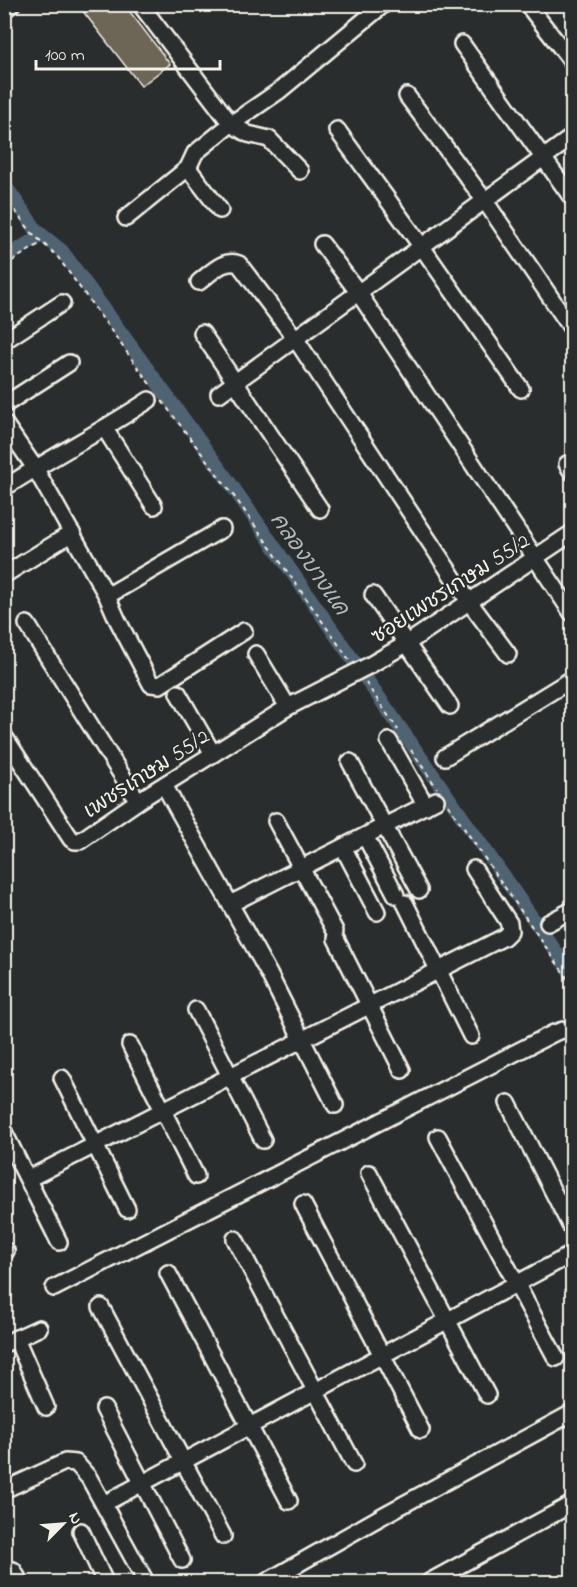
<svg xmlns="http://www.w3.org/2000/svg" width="577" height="1587" viewBox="0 0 577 1587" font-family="'Indie Flower','Playpen Sans Thai',sans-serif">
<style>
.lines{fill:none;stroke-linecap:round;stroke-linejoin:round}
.canal{stroke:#506473;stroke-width:14}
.building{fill:#6d6555;stroke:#f4f1e8;stroke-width:1.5}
.minor-casing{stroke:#f4f1e8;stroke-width:20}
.path{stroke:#f4f1e8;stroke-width:2;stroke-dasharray:4.5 4.5;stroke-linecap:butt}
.minor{stroke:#2a2d2e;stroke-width:15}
.labels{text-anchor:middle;stroke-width:4.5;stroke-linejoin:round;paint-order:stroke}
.street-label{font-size:21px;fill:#f4f1e8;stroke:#2a2d2e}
.water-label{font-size:22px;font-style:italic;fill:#b2b9b9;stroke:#2a2d2e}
</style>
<rect width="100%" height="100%" fill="#2a2d2e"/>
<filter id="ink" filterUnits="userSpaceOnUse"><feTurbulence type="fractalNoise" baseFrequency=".0167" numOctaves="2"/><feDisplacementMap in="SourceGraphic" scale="12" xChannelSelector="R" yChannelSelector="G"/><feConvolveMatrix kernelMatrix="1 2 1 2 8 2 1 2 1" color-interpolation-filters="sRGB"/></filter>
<g filter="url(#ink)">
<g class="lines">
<g class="canal">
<polyline points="4,184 37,231 62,251 230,483 572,975"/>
<polyline points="4,258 42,235"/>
</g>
</g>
<polygon class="building" points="88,4 124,4 170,64 141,86 82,10"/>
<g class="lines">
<g class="minor-casing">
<g id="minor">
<polyline points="140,4 231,124 248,134 269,139 300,171"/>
<polyline points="527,4 572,62"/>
<polyline points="4,10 12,4"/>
<polyline points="462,44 572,198"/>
<polyline points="407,96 485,201 572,329"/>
<polyline points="337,130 422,247 521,389"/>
<polyline points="188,168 220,210"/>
<polyline points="126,218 188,168 195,153 231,124 279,91 384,4"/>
<polyline points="322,244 358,292 572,613"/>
<path d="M199,282C211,273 224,258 239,264L295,338L470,603L508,654"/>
<polyline points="202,333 320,509"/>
<polyline points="4,341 62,303"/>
<polyline points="219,394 572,137"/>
<polyline points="4,405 69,363"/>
<polyline points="4,423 35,468 107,596 117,619 151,684 160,685 244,631"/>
<polyline points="105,429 154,506"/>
<polyline points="567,464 572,472"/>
<path d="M4,488C52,457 102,431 149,400"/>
<polyline points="4,575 72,533"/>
<polyline points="373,595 450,706"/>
<polyline points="107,596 222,529"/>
<polyline points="27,624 138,801"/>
<polyline points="256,654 288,707"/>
<polyline points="178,693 213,754"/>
<polyline points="4,736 71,839 75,841 80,841 138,801 288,707 370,665 406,644 572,533"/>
<polyline points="389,741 426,806"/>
<polyline points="445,757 572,679"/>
<polyline points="350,762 419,890"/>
<polyline points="164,785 269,974 335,1105"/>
<polyline points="276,821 335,931"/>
<polyline points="365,836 396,895"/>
<polyline points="343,847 377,912"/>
<polyline points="405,903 471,1036"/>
<polyline points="230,904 436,800"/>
<polyline points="548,923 572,910"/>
<polyline points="336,939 402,1070"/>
<polyline points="196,1010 263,1140"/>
<polyline points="130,1045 196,1176"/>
<polyline points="62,1078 127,1209"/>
<polyline points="508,1103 572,1229"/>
<polyline points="4,1132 59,1242"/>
<polyline points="438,1137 556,1358"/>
<polyline points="369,1173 487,1395"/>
<polyline points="28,1179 504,937 510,931 509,923 474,869"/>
<polyline points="303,1204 421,1430"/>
<polyline points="235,1239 354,1464"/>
<polyline points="4,1252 6,1251"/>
<polyline points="168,1273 289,1501"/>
<polyline points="54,1288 554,1033 563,1030 572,1031"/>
<polyline points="101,1307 223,1536"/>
<polyline points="16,1338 46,1407"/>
<polyline points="4,1344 39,1328"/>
<polyline points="104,1409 182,1560"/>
<polyline points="4,1490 65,1462 76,1463 89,1478 146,1582"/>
<polyline points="109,1501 572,1254"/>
<polyline points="81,1531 105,1582"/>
<polyline points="13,1570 20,1582"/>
<polyline points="266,1582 384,1515 572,1413"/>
<polyline points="429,1582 572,1504"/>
</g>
</g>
<g class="path">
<polyline points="4,196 32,233 57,256 152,387"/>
<polyline points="4,266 41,243"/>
<polyline points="162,401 239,503 350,661"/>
<polyline points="366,683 398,730"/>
<polyline points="411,750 437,788"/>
<polyline points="448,805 572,985"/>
</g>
<use href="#minor" class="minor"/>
</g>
</g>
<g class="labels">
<g class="street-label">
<text transform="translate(450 588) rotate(-33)" y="7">ซอยเพชรเกษม 55/2</text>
<text transform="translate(146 773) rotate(-33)" y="7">เพชรเกษม 55/2</text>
</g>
<g class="water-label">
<text transform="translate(311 563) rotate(55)" y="8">คลองบางแค</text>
</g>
</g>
<rect width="577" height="1587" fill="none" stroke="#2a2d2e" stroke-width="24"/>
<rect x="12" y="12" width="553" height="1563" fill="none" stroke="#f4f1e8" stroke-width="2" filter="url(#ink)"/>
<g transform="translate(63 1524) rotate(65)" stroke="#2a2d2e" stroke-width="4.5" paint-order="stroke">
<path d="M0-4.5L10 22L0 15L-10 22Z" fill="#f4f1e8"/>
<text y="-9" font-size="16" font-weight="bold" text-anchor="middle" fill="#f4f1e8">N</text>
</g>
<path d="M36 60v9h184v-9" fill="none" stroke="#f4f1e8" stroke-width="3"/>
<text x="45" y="60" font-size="18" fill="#f4f1e8" stroke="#2a2d2e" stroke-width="4.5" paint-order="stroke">100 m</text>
</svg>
